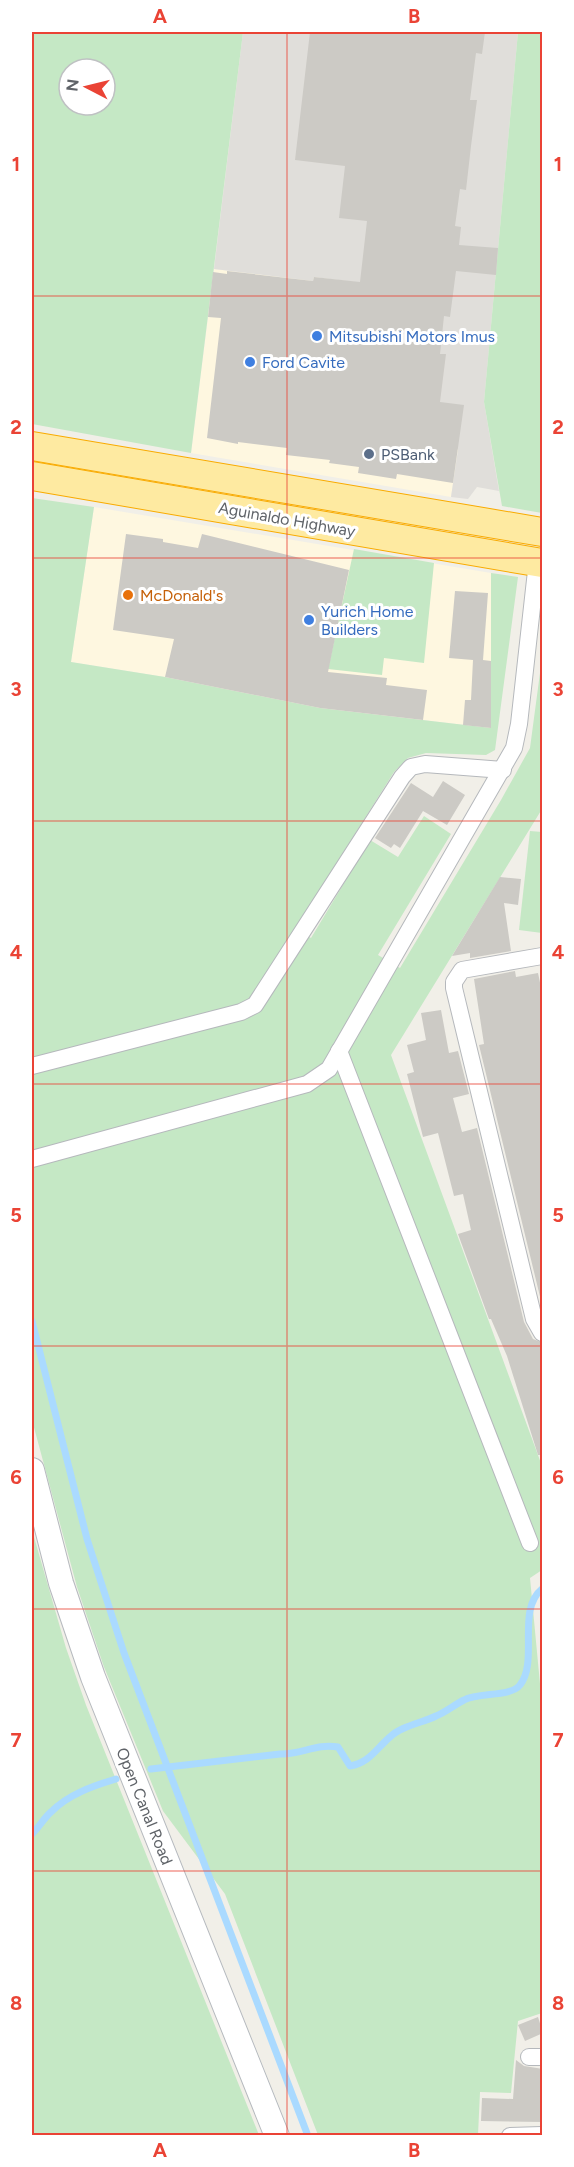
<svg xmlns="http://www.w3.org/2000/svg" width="574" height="2167" viewBox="0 0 574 2167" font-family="Figtree,sans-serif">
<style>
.commercial{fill:#fef7e0}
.industrial{fill:#e0deda}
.green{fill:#c5e8c5;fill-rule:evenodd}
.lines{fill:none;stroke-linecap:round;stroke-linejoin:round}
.stream{stroke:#aadaff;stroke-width:7}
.building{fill:#cccac5}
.minor-casing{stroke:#b5b8bc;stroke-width:18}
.secondary-casing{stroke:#b6babf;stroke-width:26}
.trunk-casing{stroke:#f9ab00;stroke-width:30}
.minor{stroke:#fff;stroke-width:16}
.secondary{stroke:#fff;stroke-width:24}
.trunk{stroke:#feeaa1;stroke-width:28}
.grid{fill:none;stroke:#ea4335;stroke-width:1.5;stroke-opacity:0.55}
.shop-dot{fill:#3f7fe0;stroke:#fff;stroke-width:2}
.service-dot{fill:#5c6f8a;stroke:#fff;stroke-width:2}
.food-dot{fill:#e8710a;stroke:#fff;stroke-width:2}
.labels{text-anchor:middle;stroke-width:6;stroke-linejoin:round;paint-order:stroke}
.shop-label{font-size:16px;fill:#366cbe;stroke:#fff;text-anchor:start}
.service-label{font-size:16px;fill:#4e5e75;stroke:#fff;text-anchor:start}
.street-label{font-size:16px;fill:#5f6368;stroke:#fff}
.food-label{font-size:16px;fill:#c56008;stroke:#fff;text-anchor:start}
.neatline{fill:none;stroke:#ea4335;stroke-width:2}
.grid-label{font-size:20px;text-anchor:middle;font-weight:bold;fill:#ea4335}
</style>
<rect width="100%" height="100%" fill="#f1efe8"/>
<g class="commercial">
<polygon points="214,269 313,281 314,277 355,282 458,449 451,497 191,453"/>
<polygon points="94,507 491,573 491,728 320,708 165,677 71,662"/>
</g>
<polygon class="industrial" points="243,32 518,32 484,402 499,491 477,487 468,499 451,497 458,450 355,282 314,277 313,281 214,269"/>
<g class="green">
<path d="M32,32H243L191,453L32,424ZM69,69H105V105H69Z"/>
<polygon points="518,32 542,32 542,513 502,506 484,402"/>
<polygon points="32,498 94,507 71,662 165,677 320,708 491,728 491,573 518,577 495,750 486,755 426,753 408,758 394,772 295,929 311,938 370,840 398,857 424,816 451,834 378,955 400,968 501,800 530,748 542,658 542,809 391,1055 542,1466 542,1570 530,1578 542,1705 542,2013 518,2021 511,2093 480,2092 478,2135 318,2135 225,1894 163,1811 104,1667 77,1587 32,1420"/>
<polygon points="354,549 434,563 424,663 384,658 382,675 328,669"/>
<polygon points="530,831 542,832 542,933 519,930"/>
<polygon points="32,1530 66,1648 86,1705 259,2135 32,2135"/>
</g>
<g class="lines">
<g class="stream">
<polyline points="32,1321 87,1539 124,1653 308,2136"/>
<path d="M151,1769L280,1754C301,1755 316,1743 338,1747L350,1766C369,1763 376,1749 390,1737C401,1726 422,1723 436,1716C446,1712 454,1705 464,1700C479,1692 511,1697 520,1685C539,1661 516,1610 542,1589"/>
<path d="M32,1834C39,1827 44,1818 51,1812C69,1794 93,1786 116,1779"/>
</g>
</g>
<g class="building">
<polygon points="310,32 485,32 482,54 476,53 470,100 477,100 471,146 466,190 460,189 455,226 461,227 459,245 498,248 496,275 456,271 450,317 444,316 440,354 446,354 440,402 464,405 453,483 397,474 396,479 358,473 359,467 329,463 330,460 286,455 287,448 238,442 238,444 207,438 221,318 208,317 213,272 227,274 227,271 313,281 314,277 360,282 367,221 339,218 345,166 295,160"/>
<polygon points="126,534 163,539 163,542 198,548 202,534 349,570 328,672 387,678 386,685 427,690 423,720 320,708 165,677 174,639 113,630"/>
<polygon points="455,591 488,593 483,660 491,661 491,728 463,725 465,700 471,700 473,660 449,658"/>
<polygon points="443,781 465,795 447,825 423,811 400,848 394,844 391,848 375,838 411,783 433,797"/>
<polygon points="500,877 521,879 518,905 504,903 511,951 470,958 470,953 452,956"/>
<polygon points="515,971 516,977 538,973 543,997 543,1309 479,1045 484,1044 474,979"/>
<polygon points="441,1010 449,1053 458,1051 469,1094 453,1098 462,1132 477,1128 524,1322 533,1339 543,1343 543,1455 538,1455 507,1356 491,1319 489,1319 458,1234 471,1230 463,1194 454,1196 438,1133 423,1137 407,1074 414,1072 407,1045 426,1040 421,1013"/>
<polygon points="538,2017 543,2033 525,2041 518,2025"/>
<polygon points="516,2060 524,2066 543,2069 543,2122 481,2121 482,2098 513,2099"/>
</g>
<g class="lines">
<g class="minor-casing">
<g id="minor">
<polyline points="542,956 462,970 454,982 454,988 534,1319 542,1333"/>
<polyline points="339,1051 530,1543"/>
<polyline points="32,1066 241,1012 255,1005 402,777 411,767 425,764 503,770"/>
<polyline points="32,1159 307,1084 329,1069 514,748 519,724 537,562"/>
<polyline points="529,2057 542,2057"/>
<polyline points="510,2136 542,2135"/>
</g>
</g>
<g class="secondary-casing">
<polyline id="secondary" points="32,1470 61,1583 93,1677 277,2136"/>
</g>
<g class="trunk-casing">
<g id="trunk">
<polyline points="32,446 542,532"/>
<polyline points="32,476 542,563"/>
</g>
</g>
<use href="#minor" class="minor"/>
<use href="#secondary" class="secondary"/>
<use href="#trunk" class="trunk"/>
</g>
<path class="grid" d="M287,32V2136M32,296H542M32,558H542M32,821H542M32,1084H542M32,1346H542M32,1609H542M32,1871H542"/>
<g class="shop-dot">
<circle cx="317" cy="336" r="6"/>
<circle cx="250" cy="362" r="6"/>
<circle cx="309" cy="620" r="6"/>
</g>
<circle class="service-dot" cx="369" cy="454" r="6"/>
<circle class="food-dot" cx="128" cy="595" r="6"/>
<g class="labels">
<g class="shop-label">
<text x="329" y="342">Mitsubishi Motors Imus</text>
<text x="262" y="368">Ford Cavite</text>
<text x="321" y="617">Yurich Home<tspan x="321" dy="18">Builders</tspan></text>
</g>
<g class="service-label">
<text x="381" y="460">PSBank</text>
</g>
<g class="street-label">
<text transform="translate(287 519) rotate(10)" y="6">Aguinaldo Highway</text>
<text transform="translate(145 1806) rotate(68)" y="6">Open Canal Road</text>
</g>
<g class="food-label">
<text x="140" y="601">McDonald's</text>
</g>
</g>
<rect width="574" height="2167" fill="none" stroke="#ffffff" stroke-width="66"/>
<g transform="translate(87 87) rotate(277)"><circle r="28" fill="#ffffff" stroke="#bfc1c3" stroke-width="1.5"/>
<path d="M0-4.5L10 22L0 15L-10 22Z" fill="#ea4335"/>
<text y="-9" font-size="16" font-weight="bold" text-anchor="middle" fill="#5f6368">N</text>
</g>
<rect x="33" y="33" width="508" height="2101" class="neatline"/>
<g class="grid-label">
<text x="160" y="23">A</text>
<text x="414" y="23">B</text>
<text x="16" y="171">1</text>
<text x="558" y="171">1</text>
<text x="16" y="434">2</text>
<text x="558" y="434">2</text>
<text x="16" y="696">3</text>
<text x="558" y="696">3</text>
<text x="16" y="959">4</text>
<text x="558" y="959">4</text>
<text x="16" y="1222">5</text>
<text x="558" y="1222">5</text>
<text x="16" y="1484">6</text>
<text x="558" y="1484">6</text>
<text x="16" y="1747">7</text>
<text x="558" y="1747">7</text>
<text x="16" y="2010">8</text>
<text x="558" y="2010">8</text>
<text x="160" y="2157">A</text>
<text x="414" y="2157">B</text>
</g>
</svg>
